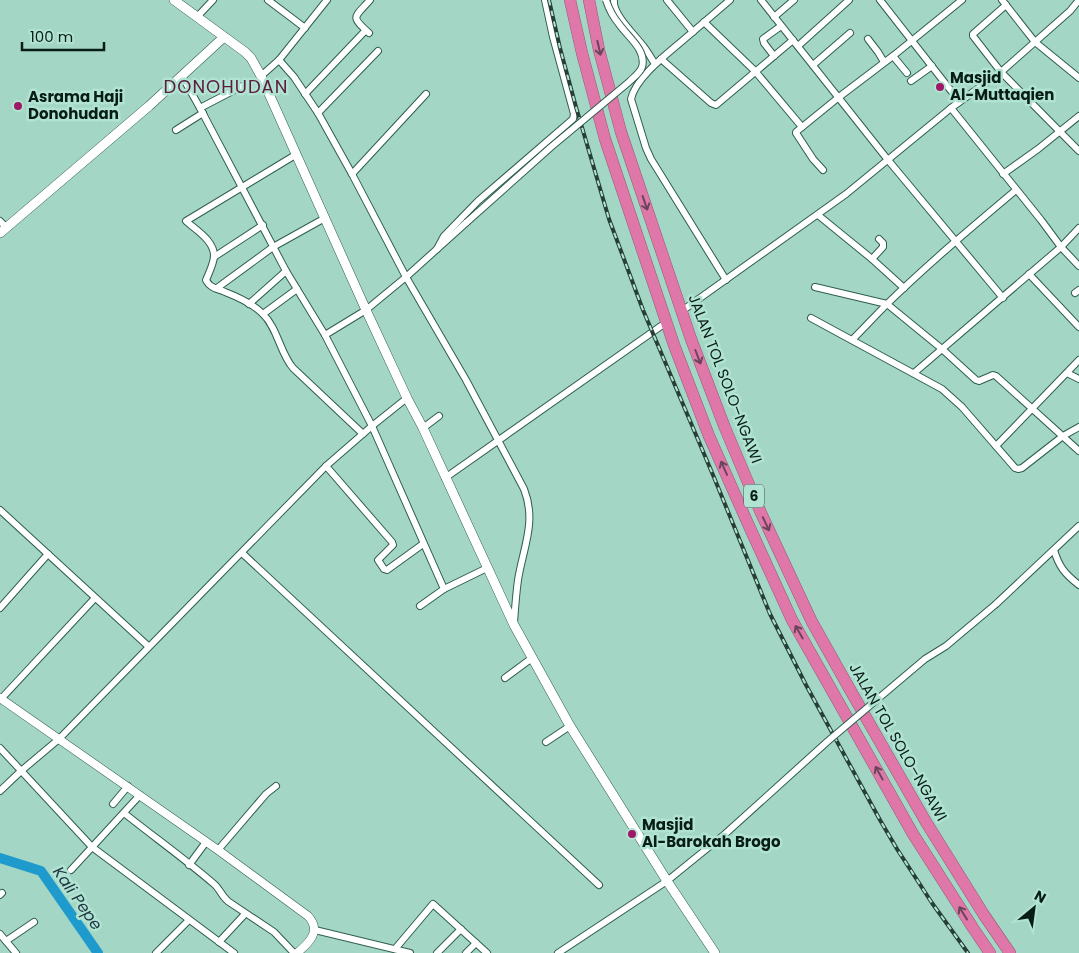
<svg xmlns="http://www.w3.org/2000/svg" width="1079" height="953" viewBox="0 0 1079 953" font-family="Poppins,sans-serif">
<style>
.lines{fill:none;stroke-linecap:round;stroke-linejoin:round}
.river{stroke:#1e9acc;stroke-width:10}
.minor-casing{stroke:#2f5e4f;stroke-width:8}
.tertiary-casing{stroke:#2f5e4f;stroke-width:9}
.secondary-casing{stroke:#2f5e4f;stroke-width:10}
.motorway-casing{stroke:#945876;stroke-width:12}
.minor{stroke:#fff;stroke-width:6}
.tertiary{stroke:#fff;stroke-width:8}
.secondary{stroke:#fff;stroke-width:9}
.motorway{stroke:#df77a9;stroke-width:11}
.rail-casing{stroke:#263f37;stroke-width:4}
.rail{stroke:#b1e3d2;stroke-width:2;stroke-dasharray:5.5;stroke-linecap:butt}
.minor-bridge-casing{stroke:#2f5e4f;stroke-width:8;stroke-linecap:butt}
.minor-bridge{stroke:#fff;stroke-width:6}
.oneway{stroke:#694659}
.poi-dot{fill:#9f1867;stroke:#b1e3d2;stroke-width:2}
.labels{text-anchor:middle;stroke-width:5;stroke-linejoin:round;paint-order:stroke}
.shield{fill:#b1e3d2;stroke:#3b584f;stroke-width:1}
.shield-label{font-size:14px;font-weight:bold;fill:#091d17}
.poi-label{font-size:15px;font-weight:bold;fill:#091d17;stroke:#b1e3d2;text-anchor:start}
.street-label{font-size:15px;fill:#091d17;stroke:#b1e3d2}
.water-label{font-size:16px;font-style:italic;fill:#1f3743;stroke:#b1e3d2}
.quarter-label{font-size:18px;letter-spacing:1px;fill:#5b1b3d;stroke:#b1e3d2}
</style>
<rect width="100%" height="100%" fill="#a4d6c5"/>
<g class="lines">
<polyline class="river" points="0,858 41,871 98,953"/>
<g class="minor-casing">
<g id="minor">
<polyline points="268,0 305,28"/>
<path d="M614,0C612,14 635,35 644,47C648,52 651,58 655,64"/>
<polyline points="667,0 693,32"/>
<polyline points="761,0 888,160 1003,298"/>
<polyline points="880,0 952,92 959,102"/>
<polyline points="1002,0 1035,42 1079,78"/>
<polyline points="1006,5 973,34 973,36 1001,72 1079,151"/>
<polyline points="197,17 213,0"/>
<polyline points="774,17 794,0"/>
<polyline points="704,22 755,71 802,127"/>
<path d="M369,33C350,16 354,18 370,0"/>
<polyline points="868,39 878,52 884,62"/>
<polyline points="798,46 849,0"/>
<polyline points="774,56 764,43 763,39 781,26"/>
<polyline points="893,56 907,73"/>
<polyline points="661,59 711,103 716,105 793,40"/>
<path d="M279,60L294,77L318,113L352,174L406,277L466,380L524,489C537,522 523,548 518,580C516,594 515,609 514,623"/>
<polyline points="813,65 850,33"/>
<polyline points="182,76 200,108 286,271 325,335 372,426 444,589"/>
<polyline points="261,76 279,60 327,0"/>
<polyline points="911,81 932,66"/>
<polyline points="305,94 365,31"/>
<polyline points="200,108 250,82"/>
<polyline points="951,108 1041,220 1061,247 1079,266"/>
<polyline points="318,113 378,51"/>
<polyline points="176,130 203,113"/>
<path d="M297,154L186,221C196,230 215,241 214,257C213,265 209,273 206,280C208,283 208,284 211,286C215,289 221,290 225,292C238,297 253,304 263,314C278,329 280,353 293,368L363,434"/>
<polyline points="823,170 813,159 796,133 796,132 839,97 893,56 962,0"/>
<polyline points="352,174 426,94"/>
<polyline points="1003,174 1038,149 1079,116"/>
<polyline points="818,215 872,259 904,288"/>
<polyline points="0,221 6,227"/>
<polyline points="437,249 444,236 478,201 573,119 574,114 553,37 545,0"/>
<polyline points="214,257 263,225"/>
<polyline points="872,259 883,247 883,243 879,239"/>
<polyline points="1029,274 1079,327"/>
<path d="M726,280L651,159L646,148L631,99C636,76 671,51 688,36C702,24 716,12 730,0"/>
<polyline points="815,287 887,304 942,349 976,380 979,381 993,375 996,376 1079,451"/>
<polyline points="217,288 273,247 325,218"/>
<polyline points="1075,293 1079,290"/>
<polyline points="249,304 286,271"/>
<polyline points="686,308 846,194 951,108 1001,72 1070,11 1079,0"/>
<polyline points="263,314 297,289"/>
<polyline points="811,318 942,389 962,407 1015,468 1018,469 1022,468 1063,436 1079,427"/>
<polyline points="325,335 366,310 406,277 467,222"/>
<path d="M852,340C864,328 875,316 887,304C928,264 972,227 1016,190"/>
<polyline points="914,373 1061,247 1079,228"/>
<polyline points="1067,373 1079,379"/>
<polyline points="423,428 439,416"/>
<polyline points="996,446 1079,360"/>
<polyline points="326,466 392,542 393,545 378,560 384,569 387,570 423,544"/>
<polyline points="445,478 661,326"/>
<polyline points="0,510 148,646"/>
<path d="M1054,550C1059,567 1065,574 1079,585"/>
<polyline points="242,553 599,885"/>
<polyline points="996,604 1079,526"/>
<polyline points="420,606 444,589 487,568"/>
<polyline points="0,608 48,554"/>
<polyline points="505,678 532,658"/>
<polyline points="0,700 95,598"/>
<polyline points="546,742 570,726"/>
<polyline points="0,748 92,847 234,953"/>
<polyline points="0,791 21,771 59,739 326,466 372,426 407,398"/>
<polyline points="113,804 128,786"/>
<path d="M124,813C154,837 185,859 214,884C220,889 222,897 229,902L274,932L294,953"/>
<polyline points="218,850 266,794 276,786"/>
<polyline points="189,865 206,842"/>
<polyline points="71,870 140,795"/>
<polyline points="0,895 2,893"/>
<polyline points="315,930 410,953"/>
<polyline points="0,934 16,953"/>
<polyline points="6,941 34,922"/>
<polyline points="219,942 245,914"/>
<polyline points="395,949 433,904 487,953"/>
<polyline points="156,953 189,920"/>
<polyline points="437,953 461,929"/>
<polyline points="466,953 476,943"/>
<polyline points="558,953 667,881 725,834"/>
</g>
</g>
<g class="tertiary-casing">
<path id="tertiary" d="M0,698L218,850L308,916C322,931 309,943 297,953"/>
</g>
<g class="secondary-casing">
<g id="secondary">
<polyline points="174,0 245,52 251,58 261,76 366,310 407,398 423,428 514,625 570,726 667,881 715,953"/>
<polyline points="0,233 149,106 224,37"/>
</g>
</g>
<g class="motorway-casing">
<g id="motorway">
<polyline points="570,0 582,53 605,139 674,345 709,436 749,526 792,620 913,834 973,928 990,953"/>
<polyline points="589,0 599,50 621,132 691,339 725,428 761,513 812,622 853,695 926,822 984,915 1010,953"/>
</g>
</g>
<use href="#minor" class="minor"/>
<use href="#tertiary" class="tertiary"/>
<use href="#secondary" class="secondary"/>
<use href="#motorway" class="motorway"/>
<g class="rail-casing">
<polyline id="rail" points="549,0 560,48 576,107 609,219 643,310 713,475 770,614 806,685 880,820 897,849 932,903 968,953"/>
</g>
<use href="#rail" class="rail"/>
<g class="minor-bridge-casing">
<g id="minor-bridge">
<path d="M467,222L551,147L629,82C634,77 640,73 642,67C647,50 627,36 619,24C613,17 609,9 606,0"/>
<polyline points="725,834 828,741 925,659 946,646 996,604"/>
</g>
</g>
<use href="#minor-bridge" class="minor-bridge"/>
</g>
<defs><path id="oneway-shaft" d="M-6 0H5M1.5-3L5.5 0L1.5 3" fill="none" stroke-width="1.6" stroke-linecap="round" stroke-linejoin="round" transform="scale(1.25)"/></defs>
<g class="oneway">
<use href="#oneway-shaft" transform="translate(599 48) rotate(77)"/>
<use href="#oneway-shaft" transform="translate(645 203) rotate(71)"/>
<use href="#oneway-shaft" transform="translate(698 357) rotate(69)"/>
<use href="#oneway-shaft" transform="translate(724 468) rotate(-114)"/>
<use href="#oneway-shaft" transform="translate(766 524) rotate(65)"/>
<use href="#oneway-shaft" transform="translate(799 632) rotate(-120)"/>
<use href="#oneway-shaft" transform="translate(879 773) rotate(-119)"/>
<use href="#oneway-shaft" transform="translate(963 913) rotate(-122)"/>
</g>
<g class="poi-dot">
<circle cx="940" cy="87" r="5"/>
<circle cx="18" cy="106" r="5"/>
<circle cx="632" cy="834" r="5"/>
</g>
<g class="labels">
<rect class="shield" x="744" y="484.5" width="20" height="23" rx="4"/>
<g class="shield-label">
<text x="754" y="501">6</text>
</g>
<g class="poi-label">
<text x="950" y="83">Masjid<tspan x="950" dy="17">Al-Muttaqien</tspan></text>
<text x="28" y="102">Asrama Haji<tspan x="28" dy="17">Donohudan</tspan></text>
<text x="642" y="830">Masjid<tspan x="642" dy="17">Al-Barokah Brogo</tspan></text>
</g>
<g class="street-label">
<text transform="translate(725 379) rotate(69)" y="5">JALAN TOL SOLO–NGAWI</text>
<text transform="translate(898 742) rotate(60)" y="5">JALAN TOL SOLO–NGAWI</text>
</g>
<g class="water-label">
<text transform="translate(78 898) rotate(55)" y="6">Kali Pepe</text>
</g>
<g class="quarter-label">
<text x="226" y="93">DONOHUDAN</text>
</g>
</g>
<g transform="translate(1034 908) rotate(29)" stroke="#b1e3d2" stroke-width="4" paint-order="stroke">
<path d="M0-4L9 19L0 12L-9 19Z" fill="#091d17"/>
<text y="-8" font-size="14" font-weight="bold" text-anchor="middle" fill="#091d17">N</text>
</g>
<path d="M22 42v8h82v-8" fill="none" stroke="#091d17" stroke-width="2.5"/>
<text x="30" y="42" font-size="15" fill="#091d17" stroke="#b1e3d2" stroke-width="4" paint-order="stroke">100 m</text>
</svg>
